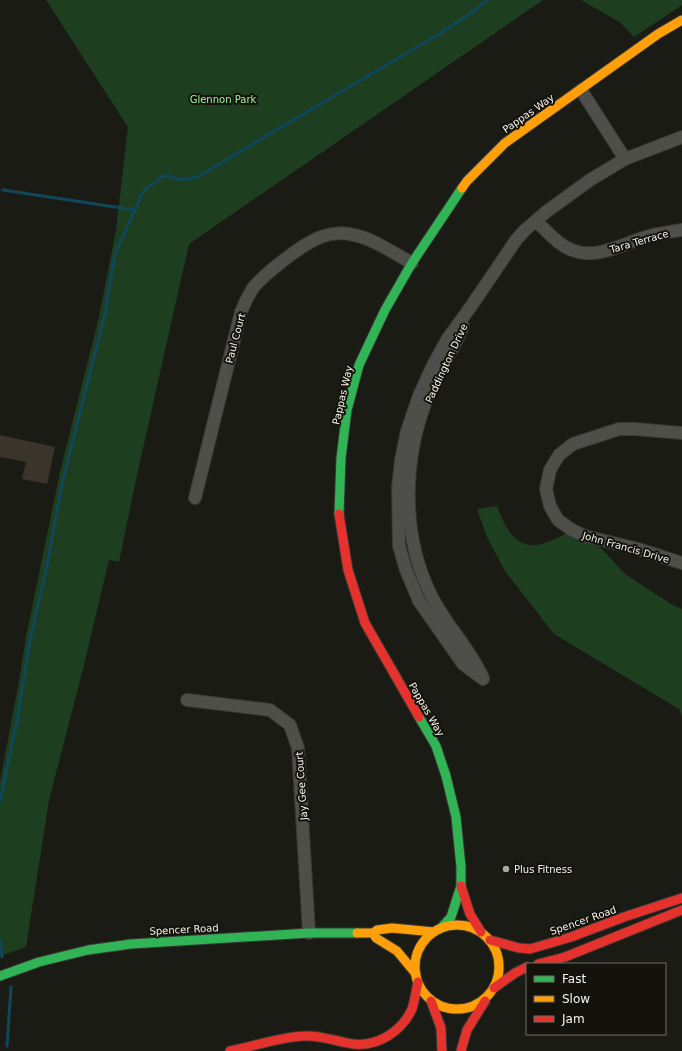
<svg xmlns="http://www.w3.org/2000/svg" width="682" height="1051" viewBox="0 0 682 1051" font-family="'DejaVu Sans',sans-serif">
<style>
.green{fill:#1e3e20}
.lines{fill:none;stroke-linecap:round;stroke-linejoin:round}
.stream{stroke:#10485b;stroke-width:3}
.building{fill:#3a342a}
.street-casing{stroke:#383834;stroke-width:14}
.fast-casing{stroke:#383834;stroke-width:11}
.slow-casing{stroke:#383834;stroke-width:11}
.jam-casing{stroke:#383834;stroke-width:11}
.street{stroke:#4e4e4a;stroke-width:12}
.fast{stroke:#30b455;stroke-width:9}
.slow{stroke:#ff9f0a;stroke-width:9}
.jam{stroke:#e5322d;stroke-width:9}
.poi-dot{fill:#a8a7a2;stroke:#14130b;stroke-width:1.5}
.labels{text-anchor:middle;stroke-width:4;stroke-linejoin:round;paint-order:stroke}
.park-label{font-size:10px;fill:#97f4a0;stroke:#14130b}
.street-label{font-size:10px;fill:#f4f3ed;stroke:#14130b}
.poi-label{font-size:10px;fill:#f4f3ed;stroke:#14130b;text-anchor:start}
</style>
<rect width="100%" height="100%" fill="#1b1b16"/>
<g class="green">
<polygon points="46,0 543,0 189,244 137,475 119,562 109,560 83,669 49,800 26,947 0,956 0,782 19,681 26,637 60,472 99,317 116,230 128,127"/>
<polygon points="581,0 682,0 682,5 634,37 621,23"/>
<path d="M497,506C504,526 516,551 541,544C550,542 559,537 567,533L601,548L625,574L671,604L682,609V717L679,709L554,634L505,571L487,537L477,509Z"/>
</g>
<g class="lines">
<g class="stream">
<polyline points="3,190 135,210"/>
<polyline points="0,802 18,716 30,640 47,566 62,484 105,314 115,254 143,192 148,187 165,175 181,180 197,177 439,34 470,14 487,0"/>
<polyline points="0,940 2,957"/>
<polyline points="7,1046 11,987"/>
</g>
</g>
<polygon class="building" points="0,435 55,447 47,484 22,479 26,462 0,457"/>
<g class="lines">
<g class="street-casing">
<g id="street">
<polyline points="581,90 625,159"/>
<path d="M536,221C547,231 558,245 572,250C597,260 622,244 646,237C658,233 670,232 682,230"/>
<path d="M463,326C453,350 439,372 428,396C403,458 401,533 430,593C444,623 469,647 483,678"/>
<polyline points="682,433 635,429 619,429 573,444 559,455 550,470 546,489 550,506 558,520 572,530 585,536 638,549 682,563"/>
<path d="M195,498L241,312C244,304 248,296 253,288C264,274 305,242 321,237C331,233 344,232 354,235C372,238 395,254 412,263"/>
<polyline points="483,679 463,664 419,601 406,570 399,546 398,488 401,460 407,431 419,396 433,365 448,338 472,305 516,240 525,230 546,212 590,180 625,159 682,137"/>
<polyline points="187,700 270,710 290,725 298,748 309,933"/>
</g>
</g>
<g class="fast-casing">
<g id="fast">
<polyline points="339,514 341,458 347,410 359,365 385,310 412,263 462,188"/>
<polyline points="419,717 436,746 446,776 456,817 461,867 461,886 451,917 440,929"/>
<polyline points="0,976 39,962 88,950 131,944 309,933 357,933"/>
</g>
</g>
<g class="slow-casing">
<g id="slow">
<polyline points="462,188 467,181 505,143 658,34 682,20"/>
<circle cx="457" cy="967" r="42"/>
<polyline points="357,933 373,933 377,930 392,928 434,932"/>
<polyline points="373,933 376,938 397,951 416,974"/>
</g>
</g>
<g class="jam-casing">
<g id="jam">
<polyline points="339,514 348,570 365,623 419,717"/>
<polyline points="461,886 470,914 481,932"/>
<polyline points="490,940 519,948 530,949 571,937 624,917 682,898"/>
<polyline points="538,964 565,957 682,910"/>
<polyline points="494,988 515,973 527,967"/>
<polyline points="431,1001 441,1028 442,1051"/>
<path d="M230,1051C255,1046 279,1037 305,1036C321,1035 337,1042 353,1044C378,1047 402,1031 412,1009C415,1000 416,991 418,982"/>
<polyline points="461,1051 467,1030 485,1001"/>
</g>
</g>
<use href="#street" class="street"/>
<use href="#fast" class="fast"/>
<use href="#slow" class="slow"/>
<use href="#jam" class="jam"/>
</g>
<circle class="poi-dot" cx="506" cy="869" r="4"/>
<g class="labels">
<g class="park-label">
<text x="223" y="103">Glennon Park</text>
</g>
<g class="street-label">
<text transform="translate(528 113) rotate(-35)" y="4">Pappas Way</text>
<text transform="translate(639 241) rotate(-16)" y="4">Tara Terrace</text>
<text transform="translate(235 338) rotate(-75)" y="4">Paul Court</text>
<text transform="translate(446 363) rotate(-65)" y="4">Paddington Drive</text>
<text transform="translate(342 395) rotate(-77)" y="4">Pappas Way</text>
<text transform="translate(626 547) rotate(16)" y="4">John Francis Drive</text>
<text transform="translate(427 709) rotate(60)" y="4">Pappas Way</text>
<text transform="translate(301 786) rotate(-94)" y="4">Jay Gee Court</text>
<text transform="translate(583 920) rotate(-19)" y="4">Spencer Road</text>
<text transform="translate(184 929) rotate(-3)" y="4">Spencer Road</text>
</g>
<g class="poi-label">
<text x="514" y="873">Plus Fitness</text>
</g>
</g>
<rect x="526" y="963" width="140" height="72" fill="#14130b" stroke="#6e6d65"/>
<rect x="534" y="976" width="20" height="6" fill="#30b455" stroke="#6e6d65"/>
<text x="562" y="983" font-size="12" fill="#f4f3ed">Fast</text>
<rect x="534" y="996" width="20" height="6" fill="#ff9f0a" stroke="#6e6d65"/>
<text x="562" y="1003" font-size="12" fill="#f4f3ed">Slow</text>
<rect x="534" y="1016" width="20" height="6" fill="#e5322d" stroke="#6e6d65"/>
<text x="562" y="1023" font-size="12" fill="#f4f3ed">Jam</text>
</svg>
